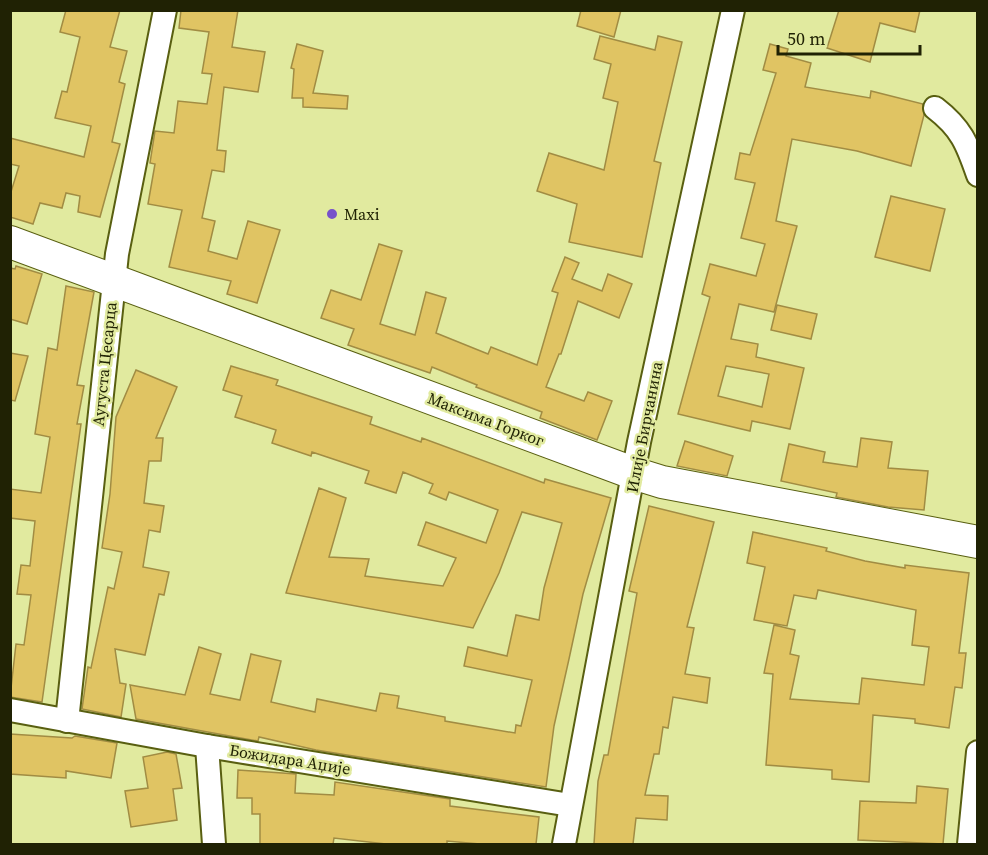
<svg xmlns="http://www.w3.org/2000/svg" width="988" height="855" viewBox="0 0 988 855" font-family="'Source Serif 4',serif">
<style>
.building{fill:#e0c463;stroke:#a18c43;stroke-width:1.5;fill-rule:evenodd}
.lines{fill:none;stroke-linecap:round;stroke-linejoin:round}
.street-casing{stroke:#595f11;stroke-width:26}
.secondary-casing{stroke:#595f11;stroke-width:34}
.street{stroke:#fff;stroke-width:22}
.secondary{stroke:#fff;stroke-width:32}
.poi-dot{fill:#7751ca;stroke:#e1ea9f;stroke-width:2}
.labels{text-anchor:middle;stroke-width:5;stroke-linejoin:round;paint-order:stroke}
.poi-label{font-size:16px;fill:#202204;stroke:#e1ea9f;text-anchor:start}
.street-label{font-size:16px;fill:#202204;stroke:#e1ea9f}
</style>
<rect width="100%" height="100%" fill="#e1ea9f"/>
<g class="building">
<polygon points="66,10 120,10 110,47 127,51 119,82 125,84 112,142 120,144 100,217 78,212 80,196 66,193 62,208 40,203 33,224 10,217 10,195 19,166 10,164 10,138 84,157 91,126 55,118 62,91 67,92 80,37 60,32"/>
<polygon points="181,10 238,10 232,47 265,52 258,92 224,87 217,150 226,151 224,172 212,170 202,218 215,221 208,251 237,259 248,221 280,230 257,303 227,294 231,281 169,267 182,210 148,204 155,164 150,163 155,131 174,133 178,101 207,104 212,74 202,73 209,32 179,28"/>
<polygon points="581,10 621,10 614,37 577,26"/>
<polygon points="839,10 920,10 915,32 880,23 870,62 827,48"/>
<polygon points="600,36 655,50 658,36 682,42 654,161 661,163 642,257 569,242 577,204 537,191 549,153 604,170 618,102 603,98 611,64 594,59"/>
<polygon points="297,44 323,51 313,93 348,96 347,109 303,107 303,98 292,98 294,69 291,68"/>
<path d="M770,44L788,49L786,56L811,63L805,87L870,98L871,91L923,104L924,115L911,166L857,151L792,139L776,221L797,226L774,312L739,304L731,339L758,344L756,357L804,368L790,429L752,421L750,431L678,414L710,297L702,294L710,264L756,276L765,244L741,238L755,183L735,179L740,153L750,155L776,73L763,70ZM726,366L769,374L762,407L718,396Z"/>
<polygon points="891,196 945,209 930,271 875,257"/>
<polygon points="379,244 402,251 380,324 415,335 426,292 446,298 436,333 488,354 491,347 537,365 558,293 552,291 565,257 579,263 572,279 602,291 608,274 632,284 619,318 578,301 561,354 559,354 546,387 584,401 588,392 612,401 597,440 540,418 542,412 476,387 477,385 432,367 430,373 348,345 354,329 321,318 331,290 361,300"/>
<polygon points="16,266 42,274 27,324 10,319 10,268 15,269"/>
<polygon points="66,286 94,292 77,385 84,386 77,424 81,424 42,702 10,697 16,644 24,645 31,595 17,594 21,565 30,566 35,521 10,518 10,489 41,493 50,437 35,434 48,348 57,350"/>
<polygon points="777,305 817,314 811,339 771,330"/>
<polygon points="10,353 28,356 15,401 10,400"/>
<polygon points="231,366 278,380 276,385 372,417 370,424 421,442 422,438 544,483 545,479 611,498 583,594 569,659 554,726 546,787 316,750 259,737 258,741 136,719 130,685 185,695 199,647 221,654 210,694 240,700 251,654 281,661 271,702 315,712 317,699 376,711 380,693 399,696 397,708 445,717 445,721 515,733 516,725 521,726 532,680 464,666 468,647 507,656 516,615 539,620 544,588 562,523 522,512 499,573 473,628 286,593 319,488 346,498 329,557 369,559 365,576 443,586 456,558 418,545 426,522 486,543 498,510 449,492 446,500 429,493 433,484 403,472 396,493 365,483 369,471 312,452 311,456 272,443 276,430 235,417 242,396 223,390"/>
<polygon points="136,370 177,387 156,438 163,438 161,461 149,461 144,503 164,506 160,532 149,530 143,567 169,572 164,595 159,594 145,655 115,649 120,683 126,684 121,717 82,709 88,667 91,668 108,587 114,589 122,552 102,548 110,494 116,417"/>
<polygon points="861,438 892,442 888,468 928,471 924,510 888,507 836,497 837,493 781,481 789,444 825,452 823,462 857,467"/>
<polygon points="685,441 733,456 727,476 677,466"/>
<polygon points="649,506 714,522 687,627 694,628 685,674 710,678 707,703 673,697 668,728 663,727 659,754 654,754 645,795 668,796 667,820 636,818 633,844 594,844 598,781 604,755 608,755 637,593 629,591"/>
<polygon points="753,532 827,548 826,551 865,561 905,568 905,565 969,573 959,653 966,653 962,688 955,687 949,728 915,723 915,719 873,715 869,782 832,779 832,770 766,765 773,674 764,673 774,625 795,630 790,654 799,656 790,699 859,704 862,678 924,685 929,647 912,645 916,610 818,590 816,599 794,595 787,626 754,620 765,567 747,563"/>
<polygon points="10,734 72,738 75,736 117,743 111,778 66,771 66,778 10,774"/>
<polygon points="167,752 176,754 182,788 173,789 177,820 131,827 125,791 148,788 143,757"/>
<polygon points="238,770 296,774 295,793 334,795 335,782 450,799 450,806 539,817 536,844 480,844 447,841 447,844 386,844 334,838 333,844 260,844 260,814 252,814 252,798 237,798"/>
<polygon points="917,786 948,789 943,844 858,840 860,801 916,803"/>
</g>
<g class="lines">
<g class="street-casing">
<g id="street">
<path d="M935,108C961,128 967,143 978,175"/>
<polyline points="10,710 207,746 570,805"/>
<polyline points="67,721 117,254 165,10"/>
<polyline points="207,746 214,844"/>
<polyline points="564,844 639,442 733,10"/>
<polyline points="969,844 978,752"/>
</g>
</g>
<g class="secondary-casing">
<polyline id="secondary" points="10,242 633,473 662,482 978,542"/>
</g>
<use href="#street" class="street"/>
<use href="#secondary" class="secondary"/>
</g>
<circle class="poi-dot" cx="332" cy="214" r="6"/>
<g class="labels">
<g class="poi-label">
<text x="344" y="220">Maxi</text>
</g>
<g class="street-label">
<text transform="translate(104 364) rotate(-84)" y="6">Аугуста Цесарца</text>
<text transform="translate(486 419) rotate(21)" y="6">Максима Горког</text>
<text transform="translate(644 427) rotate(-79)" y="6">Илије Бирчанина</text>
<text transform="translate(290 759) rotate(9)" y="6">Божидара Аџије</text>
</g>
</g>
<rect width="988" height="855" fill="none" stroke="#202204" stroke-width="24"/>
<path d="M778 45v9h142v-9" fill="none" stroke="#202204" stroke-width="3"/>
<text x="787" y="45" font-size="18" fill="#202204" stroke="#e1ea9f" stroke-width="4.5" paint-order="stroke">50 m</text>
</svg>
